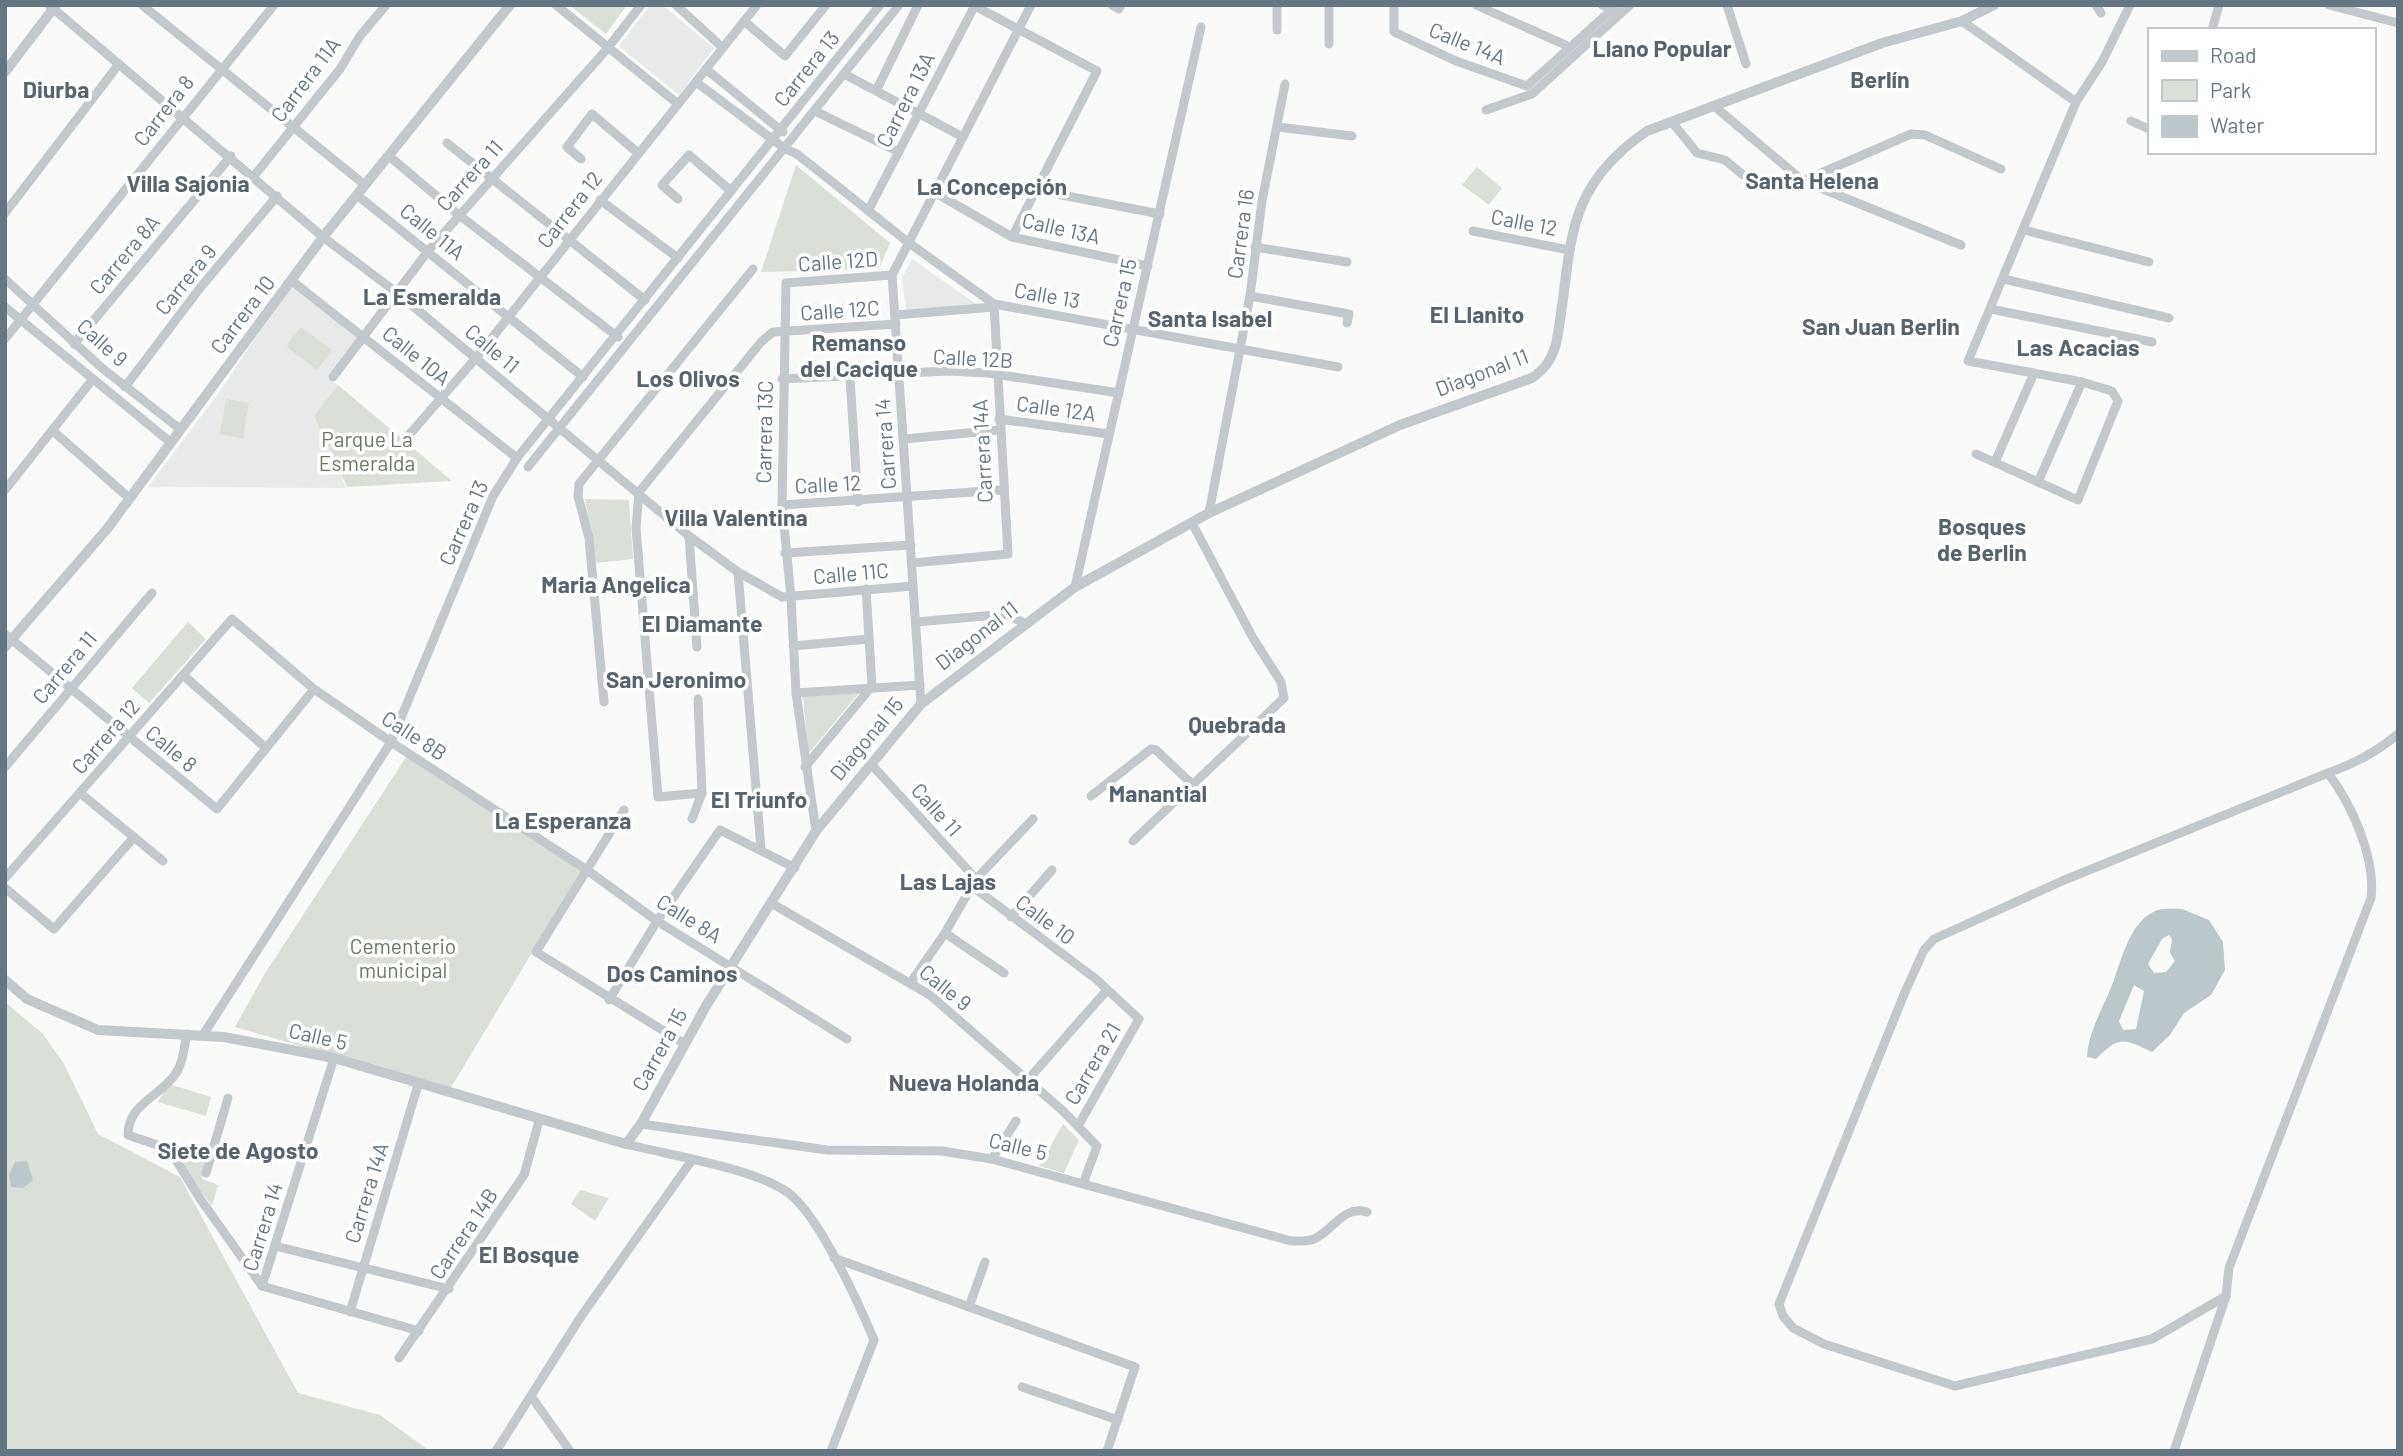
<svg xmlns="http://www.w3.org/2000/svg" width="2403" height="1456" viewBox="0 0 2403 1456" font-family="Barlow,sans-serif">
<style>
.built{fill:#e8e9e9}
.green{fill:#dadfd7}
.water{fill:#bbc7cb;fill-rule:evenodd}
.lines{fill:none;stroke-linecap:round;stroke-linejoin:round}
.minor{stroke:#c3c8cc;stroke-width:9}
.tertiary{stroke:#c3c8cc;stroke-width:10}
.labels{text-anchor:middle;stroke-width:7;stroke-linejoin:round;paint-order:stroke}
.street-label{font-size:21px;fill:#657683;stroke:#fff}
.park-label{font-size:21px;fill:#687a64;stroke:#fff}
.neighbourhood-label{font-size:23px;font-weight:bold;fill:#57646e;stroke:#fff}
</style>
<rect width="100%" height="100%" fill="#fafaf8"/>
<g class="built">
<polygon points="650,5 662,5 714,48 679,95 619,46"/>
<polygon points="912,259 976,304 906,310 902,278"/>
<polygon points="292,281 363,335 329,379 338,385 315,416 346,488 148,487 223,387"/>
</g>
<g class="green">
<polygon points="569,5 627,5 606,34"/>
<polygon points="796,165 890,243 879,269 761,272"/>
<polygon points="1477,167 1502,188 1489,205 1462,185"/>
<polygon points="301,327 332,350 317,370 286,346"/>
<polygon points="338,385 452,481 347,487 314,416"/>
<polygon points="226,399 249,403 243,439 220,434"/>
<polygon points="585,499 629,500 633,559 596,563"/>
<polygon points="188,622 206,639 149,703 132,688"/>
<polygon points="859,693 808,754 803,697"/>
<polygon points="408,754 582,870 450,1089 235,1027 264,975"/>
<polygon points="5,1002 43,1034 64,1064 98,1134 180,1177 298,1393 380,1415 430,1451 5,1451"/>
<polygon points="169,1084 211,1097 206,1116 158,1102"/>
<polygon points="1063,1124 1079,1140 1064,1173 1039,1166"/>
<polygon points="178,1150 208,1159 202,1179 218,1185 212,1206 177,1159"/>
<polygon points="580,1190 609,1198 595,1221 571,1204"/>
</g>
<g class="water">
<path d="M2182,909L2209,920L2223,942L2225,970L2211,995L2184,1013L2170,1035L2152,1052C2124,1039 2120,1035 2096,1059L2087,1057C2089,1031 2100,1014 2110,990C2121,965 2127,924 2155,911C2162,908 2175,909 2182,909ZM2169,935L2172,939L2170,953L2175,961L2166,972L2154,973L2148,964L2162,939ZM2134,985L2144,991L2136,1029L2123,1030L2119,1021Z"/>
<polygon points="27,1161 33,1180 23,1188 11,1187 9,1175 15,1162"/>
</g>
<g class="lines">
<g class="minor">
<polyline points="49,5 323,237 396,292 689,536 738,572 782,597 913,586"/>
<polyline points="142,5 365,185"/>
<polyline points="556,5 678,104"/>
<polyline points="676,5 723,48"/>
<polyline points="973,5 1097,71 1012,237"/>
<polyline points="1112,5 1119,9 1121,5"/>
<polyline points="1277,5 1277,30"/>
<polyline points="1394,5 1394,32 1456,61 1527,86 1617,5"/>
<polyline points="1476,5 1570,47"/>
<polyline points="1602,5 1613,10"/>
<polyline points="1727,5 1746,64"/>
<polyline points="2096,5 2101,13"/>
<polyline points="2329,5 2398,23"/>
<polyline points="744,21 785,56 826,5"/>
<polyline points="1962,21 2076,102"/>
<polyline points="2212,30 2219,5"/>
<polyline points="1329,44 1329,5"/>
<polyline points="706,69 783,132"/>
<polyline points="844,74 963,137"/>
<polyline points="696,82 784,148 797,154 909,243 994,304 1338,367"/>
<polyline points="877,89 918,5"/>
<polyline points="1714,106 1803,181 1961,245"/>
<polyline points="1486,110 1532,94 1630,5"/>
<polyline points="815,111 899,152"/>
<polyline points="2131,121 2149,129"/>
<polyline points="1672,122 1697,153 1725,160 1743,175"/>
<polyline points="1278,127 1352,136"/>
<polyline points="447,143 645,300"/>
<polyline points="389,156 459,215 618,337"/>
<polyline points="581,159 567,147 592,114 638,153"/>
<polyline points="254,176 340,69 360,36 386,5"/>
<polyline points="1803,181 1911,134 1925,135 2001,169"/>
<polyline points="1036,190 1160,214"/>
<polyline points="934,192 1012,237 1148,266"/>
<polyline points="357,195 583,377"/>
<polyline points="678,199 662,185 689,155 731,191"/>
<polyline points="600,200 678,258"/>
<polyline points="868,211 975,5"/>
<polyline points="5,213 119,64"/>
<polyline points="2024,230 2149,262"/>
<polyline points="1473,231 1569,250"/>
<polyline points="1255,247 1347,262"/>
<polyline points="5,279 102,368 180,429"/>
<polyline points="2004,279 2169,318"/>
<polyline points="292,281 517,458"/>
<polyline points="1250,296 1349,314 1347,323"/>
<polyline points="5,307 169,441"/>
<polyline points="1991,309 2152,342"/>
<polyline points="895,315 994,307"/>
<polyline points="5,339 274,5"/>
<polyline points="74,344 231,156"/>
<polyline points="333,377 428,251 607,49 641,5"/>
<polyline points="850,378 858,502"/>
<polyline points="782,379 948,371 988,373 1119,393"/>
<polyline points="125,387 200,288 277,196"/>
<polyline points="999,419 1109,434"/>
<polyline points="53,431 128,497"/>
<polyline points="409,435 476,358 757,5"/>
<polyline points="904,439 999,430"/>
<polyline points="1976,454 2078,500 2118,401 2112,391 2082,382 1968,361 2076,102 2102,62 2130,5"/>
<polyline points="1995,462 2034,373"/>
<polyline points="528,467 899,5"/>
<polyline points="2038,482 2082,382"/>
<polyline points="5,490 92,380"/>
<polyline points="782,505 1002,490"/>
<polyline points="1209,513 1250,296 1262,201 1285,84"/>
<polyline points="689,536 697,647"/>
<polyline points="785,553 911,545"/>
<polyline points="912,563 1008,554 994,304"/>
<polyline points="738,572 761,849"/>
<polyline points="1075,587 1201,27"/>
<polyline points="916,622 1007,614 1024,623"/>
<polyline points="5,634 217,809 314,689"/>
<polyline points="793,646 869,639"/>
<polyline points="183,675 266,748"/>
<polyline points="796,693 920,685"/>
<polyline points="698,699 702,793 658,797 636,528 639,492 761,342 773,332 896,324"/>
<polyline points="604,702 589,538 578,496 579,484 753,269"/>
<polyline points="921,704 892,275 1031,5"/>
<polyline points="871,764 976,879"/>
<polyline points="5,767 152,593"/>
<polyline points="805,767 872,686 866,589"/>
<path d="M2328,773C2352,805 2376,858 2371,898L2229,1268L2226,1296L2152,1339L1955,1386L1824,1344L1793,1328L1783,1316L1779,1304L1905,992L1924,950L1934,939L2062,881L2328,773C2354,764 2377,752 2398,734"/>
<polyline points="80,793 163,861"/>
<polyline points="1091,796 1151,749 1156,750 1191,783"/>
<polyline points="624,810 536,952 685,1044"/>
<polyline points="692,819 702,793"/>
<polyline points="816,831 796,693 791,597 782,505 786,283 892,275"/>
<polyline points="1133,841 1284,698 1281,682 1253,638 1192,523"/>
<polyline points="5,878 232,619 314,689 391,742 587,870 657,921 847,1039"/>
<polyline points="973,887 1096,979 1139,1019 1078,1126"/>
<polyline points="5,888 54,929 134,837"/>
<polyline points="771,903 930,995 1063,1111 1097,1146 1083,1184"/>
<polyline points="1011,917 1052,870"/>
<polyline points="945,933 1004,973"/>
<polyline points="911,982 945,933 976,879 1033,819"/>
<polyline points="609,1000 657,921 720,830 795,868"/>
<path d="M187,1034C184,1047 183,1065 174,1076C158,1097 128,1105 128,1135L169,1149L201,1200L262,1286L419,1331"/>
<polyline points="203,1035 391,742 493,496 517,458 880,5"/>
<polyline points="1026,1082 1107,990"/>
<path d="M641,1124L827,1150L942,1151L992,1159L1291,1241C1298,1241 1307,1242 1314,1239C1334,1230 1343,1205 1367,1212"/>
<path d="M626,1144C668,1155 753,1168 787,1192C818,1213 859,1304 874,1340L831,1451"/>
<polyline points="169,1149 210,1158"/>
<polyline points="992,1159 1016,1121"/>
<polyline points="206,1173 228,1098"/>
<polyline points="275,1246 449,1289"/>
<polyline points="834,1258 1135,1367 1107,1451"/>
<polyline points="262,1286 334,1058"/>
<polyline points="969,1307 985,1262"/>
<polyline points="350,1312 418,1085"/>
<polyline points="399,1358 524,1175 539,1121"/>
<polyline points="1022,1387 1118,1420"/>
<polyline points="531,1396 570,1451"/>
<polyline points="496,1451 582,1315 692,1160"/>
<polyline points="2174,1451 2226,1296"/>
</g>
<g class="tertiary">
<polyline points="5,72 56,5"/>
<polyline points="5,647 107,529 323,237 510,5"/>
<path d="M5,980L27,999L98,1030L224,1037L334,1058L626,1144L641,1124L706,1006L816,831L921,704L1075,587L1209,513L1400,425L1532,378C1546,368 1551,360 1556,344C1574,252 1558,192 1647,131L1882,43L1962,21L1994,5"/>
</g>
</g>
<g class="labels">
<g class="street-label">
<text transform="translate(1467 44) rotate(22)" y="7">Calle 14A</text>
<text transform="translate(807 69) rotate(-51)" y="7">Carrera 13</text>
<text transform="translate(306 80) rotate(-53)" y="7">Carrera 11A</text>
<text transform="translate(906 100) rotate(-63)" y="7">Carrera 13A</text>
<text transform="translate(164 111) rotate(-52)" y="7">Carrera 8</text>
<text transform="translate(470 176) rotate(-48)" y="7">Carrera 11</text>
<text transform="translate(570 210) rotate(-52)" y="7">Carrera 12</text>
<text transform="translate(1524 223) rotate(11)" y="7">Calle 12</text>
<text transform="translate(1061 229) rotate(13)" y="7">Calle 13A</text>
<text transform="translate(432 232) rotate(39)" y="7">Calle 11A</text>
<text transform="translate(1241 234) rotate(-82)" y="7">Carrera 16</text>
<text transform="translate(125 255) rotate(-50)" y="7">Carrera 8A</text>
<text transform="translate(838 262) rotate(-4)" y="7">Calle 12D</text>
<text transform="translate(186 280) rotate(-51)" y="7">Carrera 9</text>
<text transform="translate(1047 296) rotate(10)" y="7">Calle 13</text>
<text transform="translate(1120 303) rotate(-77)" y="7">Carrera 15</text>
<text transform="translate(840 311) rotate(-4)" y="7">Calle 12C</text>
<text transform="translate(243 315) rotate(-53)" y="7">Carrera 10</text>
<text transform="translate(102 343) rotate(42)" y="7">Calle 9</text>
<text transform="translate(492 349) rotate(40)" y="7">Calle 11</text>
<text transform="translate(416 356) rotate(39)" y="7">Calle 10A</text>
<text transform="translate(973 359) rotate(3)" y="7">Calle 12B</text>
<text transform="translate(1482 373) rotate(-21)" y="7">Diagonal 11</text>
<text transform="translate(1056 409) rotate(8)" y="7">Calle 12A</text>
<text transform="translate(765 432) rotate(-89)" y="7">Carrera 13C</text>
<text transform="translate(886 444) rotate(-94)" y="7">Carrera 14</text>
<text transform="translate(983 451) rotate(-93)" y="7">Carrera 14A</text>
<text transform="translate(828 485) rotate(-3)" y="7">Calle 12</text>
<text transform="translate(464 523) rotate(-66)" y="7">Carrera 13</text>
<text transform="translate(851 574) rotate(-5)" y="7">Calle 11C</text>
<text transform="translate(977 636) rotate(-38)" y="7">Diagonal 11</text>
<text transform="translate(65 668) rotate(-50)" y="7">Carrera 11</text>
<text transform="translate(414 736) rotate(33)" y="7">Calle 8B</text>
<text transform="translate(106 737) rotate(-49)" y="7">Carrera 12</text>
<text transform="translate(867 739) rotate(-50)" y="7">Diagonal 15</text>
<text transform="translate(171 749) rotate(40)" y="7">Calle 8</text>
<text transform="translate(936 810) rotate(48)" y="7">Calle 11</text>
<text transform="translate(689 919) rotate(32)" y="7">Calle 8A</text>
<text transform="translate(1045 920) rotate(37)" y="7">Calle 10</text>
<text transform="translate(945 988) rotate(39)" y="7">Calle 9</text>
<text transform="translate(318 1037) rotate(13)" y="7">Calle 5</text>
<text transform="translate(660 1050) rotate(-61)" y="7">Carrera 15</text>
<text transform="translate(1093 1064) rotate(-60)" y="7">Carrera 21</text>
<text transform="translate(1018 1147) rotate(14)" y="7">Calle 5</text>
<text transform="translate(367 1193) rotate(-73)" y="7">Carrera 14A</text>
<text transform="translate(263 1227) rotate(-73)" y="7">Carrera 14</text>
<text transform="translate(464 1234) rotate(-56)" y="7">Carrera 14B</text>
</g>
<g class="park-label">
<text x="367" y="447">Parque La<tspan x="367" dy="24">Esmeralda</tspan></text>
<text x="403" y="954">Cementerio<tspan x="403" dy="24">municipal</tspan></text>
</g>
<g class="neighbourhood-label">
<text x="1662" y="57">Llano Popular</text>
<text x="1880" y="88">Berlín</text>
<text x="56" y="98">Diurba</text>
<text x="1812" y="189">Santa Helena</text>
<text x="188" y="192">Villa Sajonia</text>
<text x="992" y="195">La Concepción</text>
<text x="432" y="305">La Esmeralda</text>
<text x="1477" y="323">El Llanito</text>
<text x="1210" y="327">Santa Isabel</text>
<text x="1881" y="335">San Juan Berlin</text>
<text x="859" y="351">Remanso<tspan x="859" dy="26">del Cacique</tspan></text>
<text x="2078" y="356">Las Acacias</text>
<text x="688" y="387">Los Olivos</text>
<text x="736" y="526">Villa Valentina</text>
<text x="1982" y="535">Bosques<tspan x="1982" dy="26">de Berlin</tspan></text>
<text x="616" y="593">Maria Angelica</text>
<text x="702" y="632">El Diamante</text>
<text x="676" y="688">San Jeronimo</text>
<text x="1237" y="733">Quebrada</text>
<text x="1158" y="802">Manantial</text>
<text x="759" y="808">El Triunfo</text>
<text x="563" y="829">La Esperanza</text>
<text x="948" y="890">Las Lajas</text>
<text x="672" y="982">Dos Caminos</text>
<text x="964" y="1091">Nueva Holanda</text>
<text x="238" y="1159">Siete de Agosto</text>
<text x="529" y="1263">El Bosque</text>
</g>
</g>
<rect width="2403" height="1456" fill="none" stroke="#657683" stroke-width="14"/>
<rect x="2148" y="28" width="228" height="126" fill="#ffffff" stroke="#c1c8cd" stroke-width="2"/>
<rect x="2162" y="51" width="35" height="10" fill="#c3c8cc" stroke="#c1c8cd" stroke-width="2"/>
<text x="2210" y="63" font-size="21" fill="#657683">Road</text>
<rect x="2162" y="80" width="35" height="21" fill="#dadfd7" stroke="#c1c8cd" stroke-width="2"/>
<text x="2210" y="98" font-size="21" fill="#657683">Park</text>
<rect x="2162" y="116" width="35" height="21" fill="#bbc7cb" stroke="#c1c8cd" stroke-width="2"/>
<text x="2210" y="133" font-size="21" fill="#657683">Water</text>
</svg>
